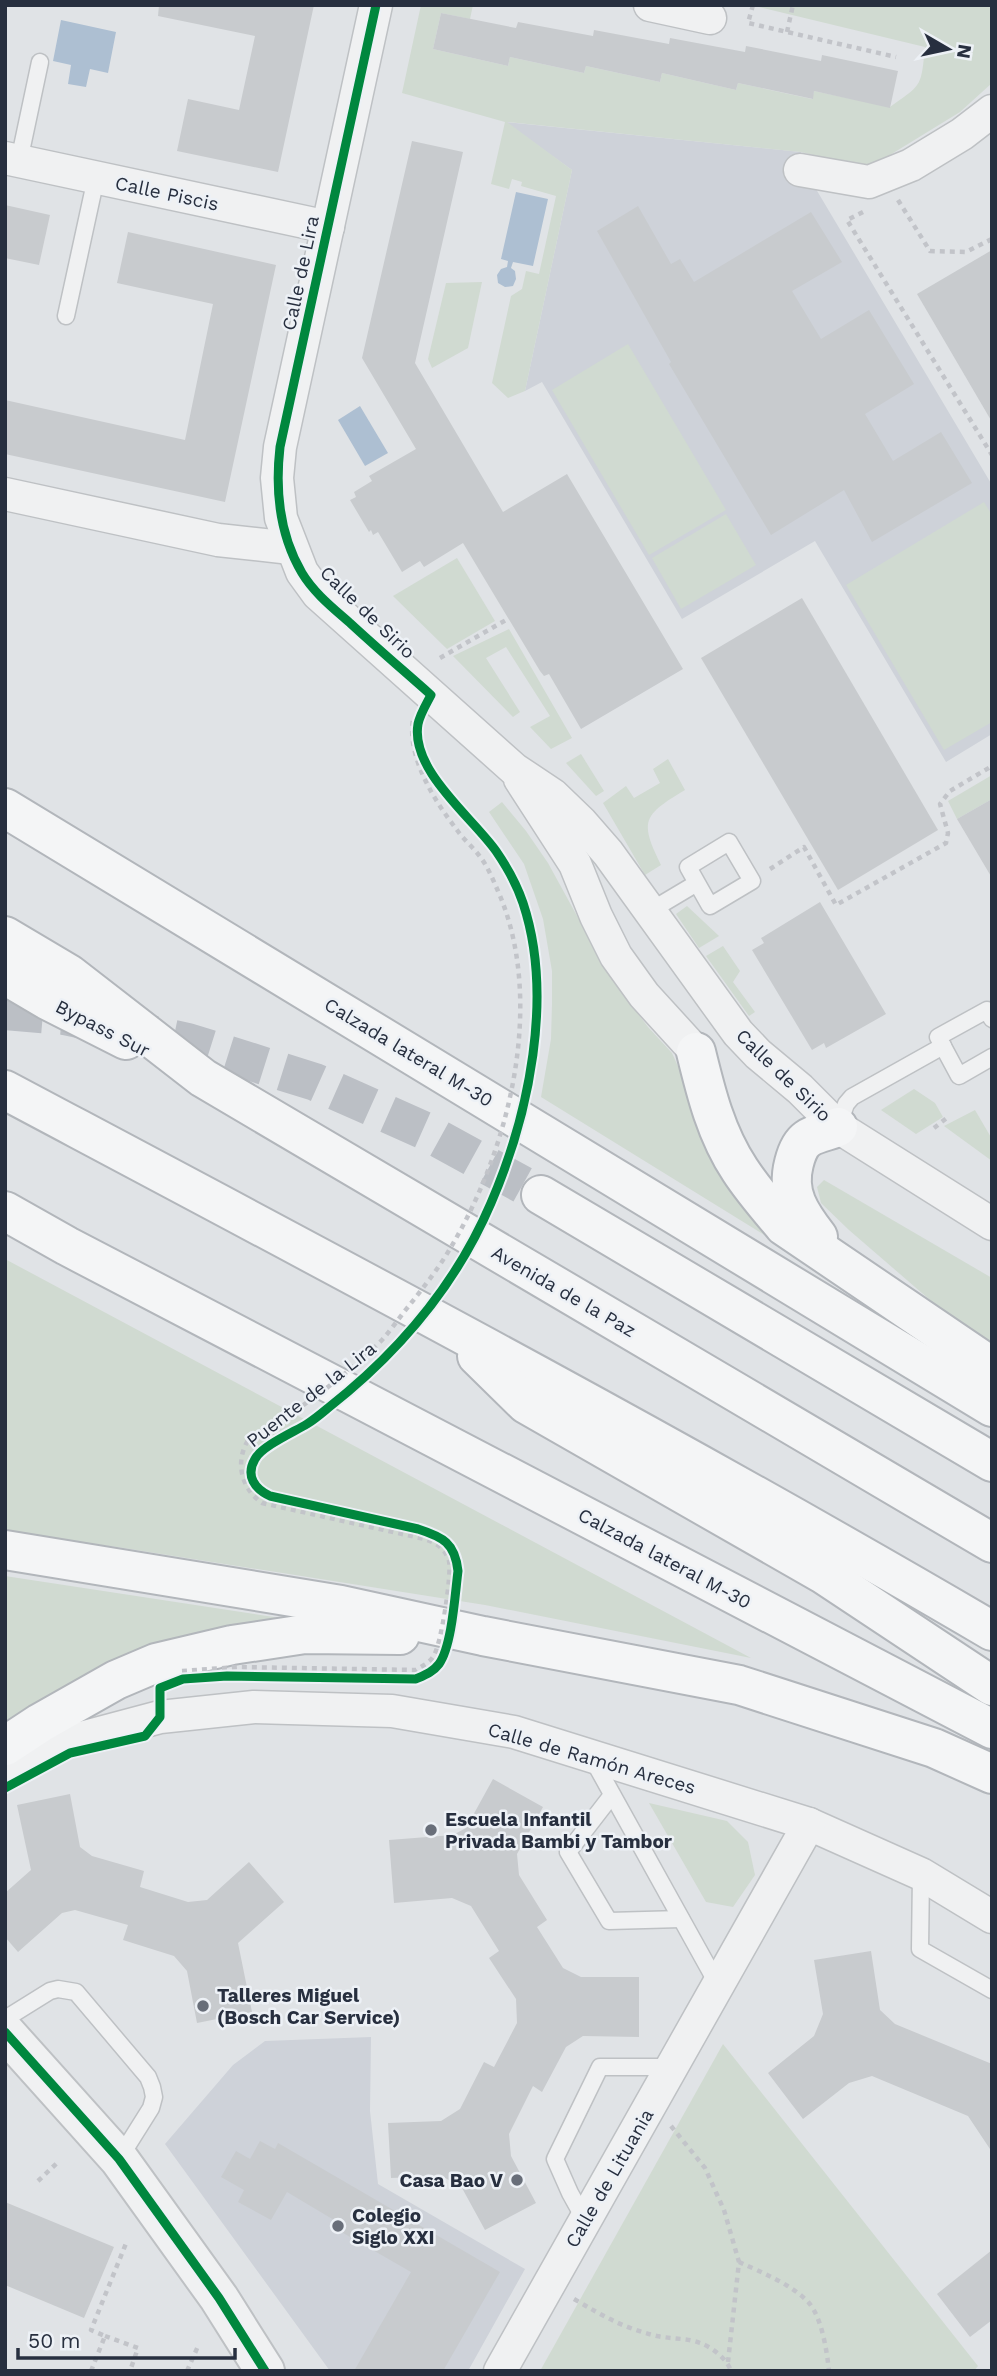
<svg xmlns="http://www.w3.org/2000/svg" width="997" height="2376" viewBox="0 0 997 2376" font-family="'Work Sans',sans-serif">
<style>
.built{fill:#ced2d9}
.green{fill:#d0dad1}
.water{fill:#adbfd2}
.building{fill:#c8cbce}
.lines{fill:none;stroke-linecap:round;stroke-linejoin:round}
.motorway-tunnel{stroke:#bbbfc5;stroke-width:38;stroke-dasharray:38 19;stroke-linecap:butt}
.service-casing{stroke:#bec1c4;stroke-width:19}
.minor-casing{stroke:#bec1c4;stroke-width:35}
.tertiary-casing{stroke:#bec1c4;stroke-width:42}
.motorway-casing{stroke:#b2b6bb;stroke-width:42}
.path{stroke:#c2c4c9;stroke-width:4.5;stroke-dasharray:5 5;stroke-linecap:butt}
.service{stroke:#f0f1f2;stroke-width:16}
.minor{stroke:#f0f1f2;stroke-width:32}
.tertiary{stroke:#f0f1f2;stroke-width:38}
.motorway{stroke:#f4f5f6;stroke-width:38}
.path-bridge{stroke:#c2c4c9;stroke-width:4.5;stroke-dasharray:5 5;stroke-linecap:butt}
.cycleway-casing{stroke:#edf1f6;stroke-width:13}
.cycleway{stroke:#00873e;stroke-width:9}
.poi-dot{fill:#686e79;stroke:#edf1f6;stroke-width:2.5}
.labels{text-anchor:middle;stroke-width:5;stroke-linejoin:round;paint-order:stroke}
.street-label{font-size:19px;fill:#272f3f;stroke:#edf1f6}
.poi-label{font-size:19px;font-weight:bold;fill:#272f3f;stroke:#edf1f6;text-anchor:start}
</style>
<rect width="100%" height="100%" fill="#e0e3e6"/>
<g class="built">
<polygon points="505,122 801,152 800,178 810,179 992,485 992,734 946,762 815,541 682,619 542,382 525,391 572,170"/>
<polygon points="371,2037 370,2111 378,2184 525,2269 468,2371 330,2371 165,2144 233,2065 265,2041"/>
</g>
<g class="green">
<path d="M421,5H473L470,19L441,13L433,49L508,66L510,57L584,73L586,66L660,82L662,73L736,90L738,83L812,99L814,91L890,107C922,84 921,88 925,47L751,5H992V83L960,112L872,166L862,167L801,152L507,122L572,170L525,391L508,398L492,383L511,296L522,289L526,271L539,274L556,196L521,186L522,182L512,179L509,189L491,184L505,122L402,93Z"/>
<polygon points="482,282 468,348 432,368 428,359 446,283"/>
<polygon points="628,344 726,510 649,555 552,390"/>
<polygon points="984,502 992,515 992,722 944,750 846,585"/>
<polygon points="726,514 756,565 681,609 652,558"/>
<polygon points="457,558 495,621 447,649 393,596"/>
<polygon points="509,629 572,738 551,749 530,727 550,716 506,647 486,658 520,712 513,717 453,656"/>
<polygon points="581,754 604,791 596,796 566,763"/>
<path d="M668,759L685,790C643,815 639,821 661,865L645,875L603,803L626,786L634,798L660,783L653,769Z"/>
<polygon points="992,775 992,799 957,819 948,801"/>
<polygon points="502,802 526,831 548,863 610,976 648,1027 672,1053 686,1084 771,1239 541,1097 551,1039 552,1004 552,971 543,919 524,864 489,812"/>
<polygon points="687,906 719,936 699,948 676,914"/>
<polygon points="723,946 740,971 733,982 755,1012 749,1016 706,956"/>
<polygon points="914,1089 935,1103 943,1117 916,1134 881,1110"/>
<polygon points="975,1110 992,1139 992,1161 944,1126"/>
<polygon points="824,1180 992,1278 992,1343 937,1306 849,1230 821,1203 817,1187"/>
<polygon points="5,1259 751,1658 485,1605 117,1547 5,1533"/>
<polygon points="5,1576 293,1620 5,1729"/>
<polygon points="649,1803 727,1821 748,1842 755,1875 733,1907 706,1902"/>
<polygon points="723,2044 978,2366 974,2371 540,2371"/>
</g>
<g class="water">
<polygon points="61,20 116,32 108,73 90,69 86,87 68,84 71,65 53,61"/>
<polygon points="516,192 548,199 533,266 513,262 511,268 515,271 516,279 513,286 505,287 498,283 497,275 501,269 507,267 508,261 501,259"/>
<polygon points="360,406 388,453 365,466 338,420"/>
</g>
<g class="building">
<polygon points="159,5 314,5 278,172 177,151 188,99 239,110 255,36 158,16"/>
<polygon points="441,13 516,28 518,22 593,36 594,30 669,44 670,38 745,52 746,46 821,61 822,55 898,71 890,108 814,91 813,99 738,83 736,90 662,73 660,82 586,66 584,73 510,57 508,66 433,49"/>
<polygon points="412,141 463,152 415,363 503,512 567,474 683,669 581,729 549,674 544,676 540,671 463,543 424,567 420,561 402,572 378,532 373,535 371,530 369,532 350,500 356,497 354,492 372,481 369,476 416,449 362,358"/>
<polygon points="5,205 50,215 39,265 5,258"/>
<polygon points="638,206 671,264 680,259 694,282 811,212 842,262 792,291 821,339 869,310 914,384 865,414 893,461 941,432 972,483 872,542 844,490 771,535 669,364 671,362 597,231"/>
<polygon points="128,232 276,265 225,502 5,454 5,400 185,440 213,304 117,283"/>
<polygon points="992,250 992,422 917,294"/>
<polygon points="802,598 938,830 838,890 701,658"/>
<polygon points="992,799 992,878 957,819"/>
<polygon points="820,902 886,1014 826,1048 824,1043 812,1050 752,950 764,943 761,938"/>
<polygon points="493,1779 543,1807 517,1854 519,1875 547,1920 537,1927 563,1968 581,1977 639,1977 639,2037 583,2036 566,2047 542,2092 533,2086 509,2134 511,2156 536,2203 485,2230 462,2188 442,2176 391,2178 388,2123 441,2121 460,2109 484,2062 494,2067 517,2023 516,1999 489,1958 499,1951 471,1906 452,1898 394,1903 389,1840 453,1835 466,1828"/>
<polygon points="70,1794 80,1847 92,1856 144,1871 140,1887 188,1902 207,1900 249,1862 284,1902 238,1943 252,2012 197,2023 187,1971 174,1956 123,1940 128,1925 75,1910 62,1913 18,1952 5,1937 5,1893 31,1870 17,1805"/>
<polygon points="871,1951 880,2010 895,2024 992,2064 992,2152 968,2116 872,2076 849,2083 803,2119 768,2073 814,2036 823,2014 814,1960"/>
<polygon points="260,2141 275,2149 278,2143 500,2272 443,2371 354,2371 411,2272 331,2226 334,2220 287,2192 271,2220 238,2202 244,2190 221,2177 236,2151 250,2159"/>
<polygon points="5,2202 114,2247 84,2318 5,2285"/>
<polygon points="992,2250 992,2320 970,2337 937,2294"/>
</g>
<g class="lines">
<polyline class="motorway-tunnel" points="5,1011 64,1016 188,1042 315,1082 423,1130 541,1195"/>
<g class="service-casing">
<g id="service">
<polyline points="19,161 40,62"/>
<polyline points="66,316 96,178"/>
<polyline points="650,911 697,883 688,867 729,842 752,881 710,906 697,883"/>
<polyline points="992,1019 987,1010 938,1037 959,1076 992,1057"/>
<polyline points="838,1127 846,1104 852,1097 943,1046"/>
<polyline points="592,1758 718,1985"/>
<polyline points="612,1795 568,1852 609,1921 681,1919"/>
<polyline points="921,1874 920,1949 992,1990"/>
<polyline points="5,2019 50,1991 58,1989 76,1992 148,2077 152,2087 154,2097 151,2108 119,2159"/>
<polyline points="585,2220 570,2193 555,2159 600,2067 672,2067"/>
</g>
</g>
<g class="minor-casing">
<g id="minor">
<polyline points="376,5 280,447 277,478 281,518 302,572 318,594 514,769 553,795 581,822 608,853 738,1033 758,1054 800,1089 838,1127 992,1224"/>
<polyline points="650,5 710,18"/>
<polyline points="5,158 328,227"/>
<polyline points="800,170 869,182 911,165 962,134 992,111"/>
<polyline points="5,494 218,540 291,548"/>
<polyline points="520,779 575,864 596,916 616,956 644,995 696,1052"/>
<polyline points="5,1768 55,1745 160,1717 254,1707 392,1711 514,1732 809,1824 921,1874 992,1917"/>
<polyline points="500,2371 809,1824"/>
</g>
</g>
<g class="tertiary-casing">
<polyline id="tertiary" points="5,2032 119,2159 219,2298 265,2371"/>
</g>
<g class="motorway-casing">
<g id="motorway">
<polyline points="5,808 992,1407"/>
<polyline points="5,936 69,974 203,1078 992,1543"/>
<polyline points="5,975 47,1000 126,1040"/>
<path d="M696,1052C706,1093 716,1134 740,1170C753,1190 769,1208 784,1226L992,1367"/>
<path d="M5,1090C336,1266 668,1441 992,1631"/>
<polyline points="541,1195 992,1462"/>
<polyline points="5,1211 67,1246 992,1729"/>
<path d="M818,1237C800,1214 786,1193 794,1163C796,1155 800,1144 807,1139C815,1133 829,1131 838,1127"/>
<polyline points="477,1356 526,1404 823,1574 992,1686"/>
<polyline points="5,1550 341,1605 483,1636 739,1685 934,1748 992,1774"/>
<polyline points="5,1746 40,1723 116,1680 156,1663 232,1645 305,1634 400,1635"/>
</g>
</g>
<g class="path">
<polyline points="753,5 748,23 896,57"/>
<polyline points="787,32 793,5"/>
<polyline points="898,200 930,251 966,252 992,239"/>
<polyline points="863,212 847,220 992,455"/>
<polyline points="440,658 506,620"/>
<polyline points="770,869 804,847 836,905 946,843 948,833 940,804 950,791 992,766"/>
<polyline points="934,1128 948,1117"/>
<polyline points="671,2126 705,2168 724,2210 739,2262 728,2362"/>
<polyline points="38,2181 57,2163"/>
<path d="M739,2262C761,2272 793,2285 809,2303C822,2318 827,2352 829,2371"/>
<path d="M574,2299C603,2316 623,2328 657,2336C671,2339 688,2338 700,2343C712,2347 727,2359 731,2371"/>
<polyline points="105,2336 138,2348 130,2371"/>
<polyline points="91,2371 105,2336 91,2330 127,2241"/>
<polyline points="187,2371 199,2344"/>
</g>
<use href="#service" class="service"/>
<use href="#minor" class="minor"/>
<use href="#tertiary" class="tertiary"/>
<use href="#motorway" class="motorway"/>
<path class="path-bridge" d="M182,1671L238,1667L416,1670C422,1666 429,1663 433,1657C441,1647 452,1574 449,1561C445,1547 433,1541 420,1538L262,1503C242,1489 235,1464 247,1442C295,1412 341,1381 382,1340C391,1330 399,1318 408,1307C423,1288 439,1268 451,1247C510,1148 546,1001 498,891C493,880 488,867 481,858C474,848 464,840 457,830C434,800 407,758 413,719"/>
<g class="cycleway-casing">
<g id="cycleway">
<path d="M5,1788L70,1753L145,1736L160,1717V1688L183,1679L227,1676L416,1679C425,1675 433,1672 439,1664C452,1646 455,1594 458,1571C455,1543 443,1537 418,1529L270,1496C255,1489 245,1476 255,1459C262,1446 294,1432 307,1424C315,1419 322,1413 328,1408C398,1353 456,1285 491,1203C529,1115 554,996 523,903C517,885 507,867 496,851C473,818 410,770 418,724C420,714 427,703 431,695C404,671 377,648 350,623C333,608 314,593 302,573C279,534 275,491 280,447L376,5"/>
<polyline points="5,2032 119,2159 219,2298 265,2371"/>
</g>
</g>
<use href="#cycleway" class="cycleway"/>
</g>
<g class="poi-dot">
<circle cx="431" cy="1830" r="7"/>
<circle cx="203" cy="2006" r="7"/>
<circle cx="517" cy="2180" r="7"/>
<circle cx="338" cy="2226" r="7"/>
</g>
<g class="labels">
<g class="street-label">
<text transform="translate(167 193) rotate(12)" y="7">Calle Piscis</text>
<text transform="translate(300 273) rotate(-78)" y="7">Calle de Lira</text>
<text transform="translate(368 612) rotate(44)" y="7">Calle de Sirio</text>
<text transform="translate(103 1028) rotate(27)" y="7">Bypass Sur</text>
<text transform="translate(409 1052) rotate(31)" y="7">Calzada lateral M-30</text>
<text transform="translate(784 1075) rotate(44)" y="7">Calle de Sirio</text>
<text transform="translate(564 1291) rotate(30)" y="7">Avenida de la Paz</text>
<text transform="translate(311 1394) rotate(-38)" y="7">Puente de la Lira</text>
<text transform="translate(665 1558) rotate(28)" y="7">Calzada lateral M-30</text>
<text transform="translate(592 1758) rotate(16)" y="7">Calle de Ramón Areces</text>
<text transform="translate(609 2178) rotate(-60)" y="7">Calle de Lituania</text>
</g>
<g class="poi-label">
<text x="445" y="1826">Escuela Infantil<tspan x="445" dy="22">Privada Bambi y Tambor</tspan></text>
<text x="217" y="2002">Talleres Miguel<tspan x="217" dy="22">(Bosch Car Service)</tspan></text>
<text x="503" y="2187" text-anchor="end">Casa Bao V</text>
<text x="352" y="2222">Colegio<tspan x="352" dy="22">Siglo XXI</tspan></text>
</g>
</g>
<rect width="997" height="2376" fill="none" stroke="#272f3f" stroke-width="14"/>
<g transform="translate(948 49) rotate(99)" stroke="#edf1f6" stroke-width="5" paint-order="stroke">
<path d="M0-5L12 26L0 18L-12 26Z" fill="#272f3f"/>
<text y="-10" font-size="19" font-weight="bold" text-anchor="middle" fill="#272f3f">N</text>
</g>
<path d="M18 2348v10h217v-10" fill="none" stroke="#272f3f" stroke-width="3.5"/>
<text x="28" y="2348" font-size="21" fill="#272f3f" stroke="#edf1f6" stroke-width="5" paint-order="stroke">50 m</text>
</svg>
